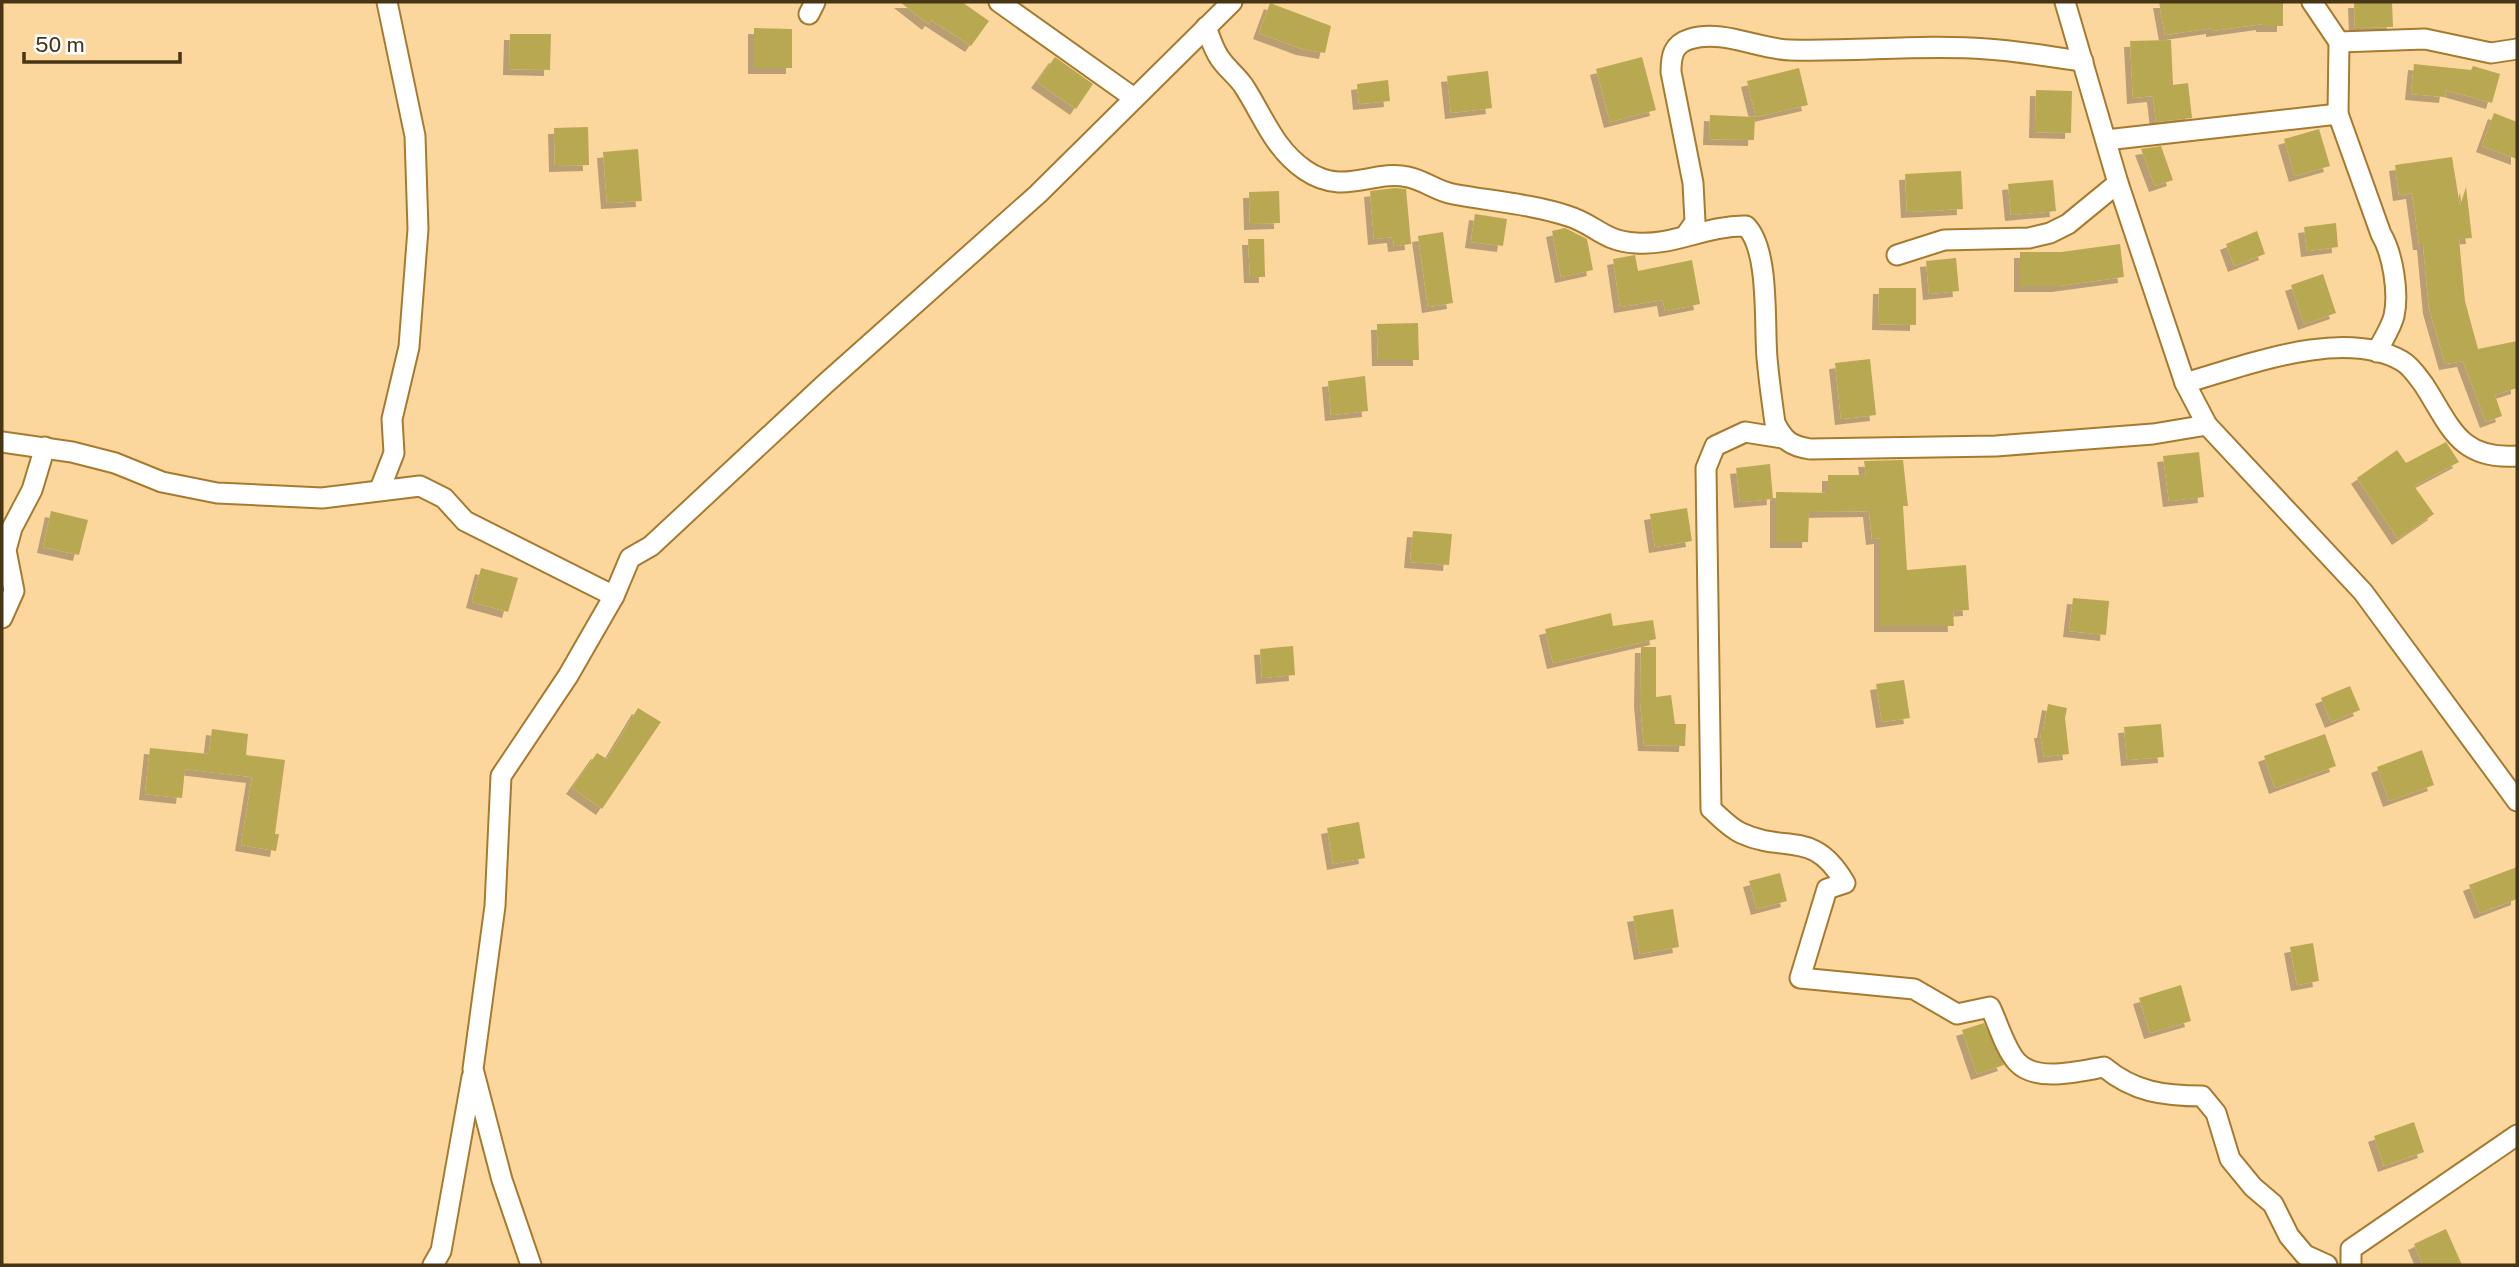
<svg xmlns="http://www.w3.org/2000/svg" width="2519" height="1267" viewBox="0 0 2519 1267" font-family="'Public Sans',sans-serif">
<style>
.building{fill:#b8a851;filter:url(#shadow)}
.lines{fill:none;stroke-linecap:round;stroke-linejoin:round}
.minor-casing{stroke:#a67b2f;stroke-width:23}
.minor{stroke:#fff;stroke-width:19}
</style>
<defs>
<filter id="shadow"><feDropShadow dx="-6" dy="6" stdDeviation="0" flood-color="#0004"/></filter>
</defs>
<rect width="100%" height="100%" fill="#fcd79d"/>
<g class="building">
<polygon points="900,2 962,2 989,21 971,46 931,20 928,24"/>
<polygon points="2159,2 2283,2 2283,26 2262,26 2262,24 2212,31 2212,28 2165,35"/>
<polygon points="2354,2 2392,2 2393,27 2355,28"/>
<polygon points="1270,3 1331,26 1325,53 1302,49 1259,33"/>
<polygon points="754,28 792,29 792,68 754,68"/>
<polygon points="510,34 551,34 550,70 509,69"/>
<polygon points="2171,40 2173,85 2188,83 2192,118 2156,122 2153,96 2133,98 2130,41"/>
<polygon points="1055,57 1093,84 1076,109 1037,82"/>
<polygon points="1642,57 1656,110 1610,122 1596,69"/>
<polygon points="2414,64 2471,70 2473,66 2500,74 2492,103 2446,90 2445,97 2411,94"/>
<polygon points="1799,68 1808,105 1756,117 1747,81"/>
<polygon points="1488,71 1492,108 1451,113 1447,76"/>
<polygon points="1388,80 1390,101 1359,104 1357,84"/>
<polygon points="2036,90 2072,91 2071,133 2035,132"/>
<polygon points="2494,113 2517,122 2517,159 2482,146"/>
<polygon points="1710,115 1755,117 1754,140 1709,139"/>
<polygon points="588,127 589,165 555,166 554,128"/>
<polygon points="2319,129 2330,166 2295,176 2284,139"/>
<polygon points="2161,146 2173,180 2155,186 2141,149"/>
<polygon points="638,149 642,201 607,203 603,152"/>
<polygon points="2452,157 2460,206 2466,187 2472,238 2459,239 2465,301 2478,349 2517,341 2517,388 2495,395 2502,416 2486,422 2463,361 2445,364 2429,308 2423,244 2419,244 2412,193 2399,195 2395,165"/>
<polygon points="1961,171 1963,209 1907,212 1905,174"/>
<polygon points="2053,180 2056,211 2011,215 2008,184"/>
<polygon points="1395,188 1406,189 1411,244 1394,246 1393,237 1374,239 1370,191"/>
<polygon points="1279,191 1280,223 1250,224 1249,192"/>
<polygon points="1475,214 1507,219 1503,246 1471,242"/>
<polygon points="2336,223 2338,247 2307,251 2304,227"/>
<polygon points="1565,228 1587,239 1593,270 1561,277 1552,231"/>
<polygon points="2257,231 2265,254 2234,266 2226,244"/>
<polygon points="1443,232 1453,303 1428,307 1418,236"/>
<polygon points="1248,239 1264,239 1265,277 1250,277"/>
<polygon points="2120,244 2124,277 2058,286 2020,286 2020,252 2061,252"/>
<polygon points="1635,255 1638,271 1692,260 1700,304 1665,311 1663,300 1620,307 1613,259"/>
<polygon points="1956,258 1959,291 1929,294 1926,261"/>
<polygon points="2323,274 2336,313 2304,324 2291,285"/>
<polygon points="1879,288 1916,288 1916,325 1878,324"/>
<polygon points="1418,323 1419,360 1378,360 1377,324"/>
<polygon points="1870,359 1876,415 1841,419 1835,363"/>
<polygon points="1365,376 1368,411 1331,415 1328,381"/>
<polygon points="2446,442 2459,462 2414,486 2434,514 2398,539 2357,478 2397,450 2406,463"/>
<polygon points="2199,452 2204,497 2169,501 2163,456"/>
<polygon points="1903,460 1908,506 1903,506 1907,570 1966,565 1969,610 1953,611 1954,626 1880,626 1880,538 1872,539 1869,511 1809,512 1808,542 1776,542 1776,492 1828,493 1828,475 1866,475 1864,461"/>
<polygon points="1770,464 1773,499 1740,502 1736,468"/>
<polygon points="1687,508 1692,541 1655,547 1650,514"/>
<polygon points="51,511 88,520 79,555 43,547"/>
<polygon points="1413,531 1452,534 1449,565 1410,562"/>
<polygon points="481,568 518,578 508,612 472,602"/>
<polygon points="2073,598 2109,601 2106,635 2069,631"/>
<polygon points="1611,613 1613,626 1653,620 1656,639 1553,663 1545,629"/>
<polygon points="1293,646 1295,675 1262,678 1260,649"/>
<polygon points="1641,647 1656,647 1656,697 1671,695 1675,724 1686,724 1685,746 1644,745 1640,701"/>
<polygon points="1904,680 1910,718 1882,722 1876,684"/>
<polygon points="2350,686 2360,710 2331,722 2321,698"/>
<polygon points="2048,704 2067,708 2065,718 2069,754 2044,757 2040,732 2043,732"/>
<polygon points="638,708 661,722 602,809 572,788 597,753 607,759"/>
<polygon points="2161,724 2164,757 2127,760 2124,727"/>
<polygon points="212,729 248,734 246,755 285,760 275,834 279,834 276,851 241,845 252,777 185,769 182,798 145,794 150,748 209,754"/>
<polygon points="2325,734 2336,766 2275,788 2264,756"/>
<polygon points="2422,750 2434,785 2389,801 2377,767"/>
<polygon points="1359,822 1365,858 1333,864 1327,828"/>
<polygon points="2517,867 2517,899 2480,913 2469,885"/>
<polygon points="1780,873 1787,901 1757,909 1749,881"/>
<polygon points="1673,909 1679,947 1640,954 1633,916"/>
<polygon points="2313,943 2319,981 2297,985 2290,947"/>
<polygon points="2181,985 2191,1021 2150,1033 2139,998"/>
<polygon points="1984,1023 2004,1065 1977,1074 1962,1030"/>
<polygon points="2414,1122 2424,1152 2384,1166 2374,1136"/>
<polygon points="2446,1229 2462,1265 2423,1265 2414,1244"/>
</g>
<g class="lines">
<g class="minor-casing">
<g id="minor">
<polyline points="999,2 1134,98"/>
<polyline points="2065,2 2118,183 2185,383 2207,425 2363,592 2517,801"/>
<polyline points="2312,2 2339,42 2425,39 2491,53 2517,49"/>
<polyline points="809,14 815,2"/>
<path d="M1206,27C1210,37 1213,48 1219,57C1225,67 1236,75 1243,85C1263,115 1273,148 1305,170C1344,197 1373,169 1408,177C1424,180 1436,191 1453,194C1490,201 1531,204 1568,216C1595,224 1602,241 1636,243C1673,246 1708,225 1746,226C1770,250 1764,325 1767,358C1769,380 1772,402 1775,423C1784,441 1791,446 1810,449L1996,446L2153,434L2207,425"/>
<polyline points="2338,114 2339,42"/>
<path d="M2106,140L2338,114L2381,234C2393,254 2399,293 2394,316C2391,328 2382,341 2377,352"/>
<path d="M1686,235L1695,222L1693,183L1671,72C1671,56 1673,44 1690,39C1723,29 1757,49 1790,50C1855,52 1922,44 1987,49C2019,51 2051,57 2083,61"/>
<polyline points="1897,255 1944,240 2029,238 2050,233 2068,224 2118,183"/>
<path d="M2185,383C2245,366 2343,327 2402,361C2411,366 2418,377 2424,385C2451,427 2459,460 2517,456"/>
<path d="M1782,438L1745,432L1715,446L1706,468L1711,809C1720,817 1730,828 1741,833C1786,854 1813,828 1845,883L1827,889L1800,978L1914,989L1957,1014L1990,1007C1998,1023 2005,1049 2017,1062C2036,1083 2080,1071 2104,1067C2134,1092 2164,1096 2202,1096L2216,1113L2230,1159L2253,1187L2273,1204L2289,1236L2305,1255L2327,1265"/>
<polyline points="2,442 72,452 115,463 162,482 217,493 322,498 420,486 444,498 465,521 614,596 630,558 651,546 825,384 1038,194 1232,2"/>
<polyline points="380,489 394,453 392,419 409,347 418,229 415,136 387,2"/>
<polyline points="2,618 14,591 6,550 12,528 32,490 45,447"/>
<polyline points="433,1265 441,1251 472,1077"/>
<polyline points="531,1265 502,1180 473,1069 495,906 501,776 568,676 614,596"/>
<polyline points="2351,1265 2351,1249 2517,1135"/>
</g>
</g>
<use href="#minor" class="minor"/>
</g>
<rect width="2519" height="1267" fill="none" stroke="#473515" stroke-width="7"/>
<path d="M24 52v10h156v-10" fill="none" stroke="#473515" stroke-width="3.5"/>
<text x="35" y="52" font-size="21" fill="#473515" stroke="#fefefe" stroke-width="5" paint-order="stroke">50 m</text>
</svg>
